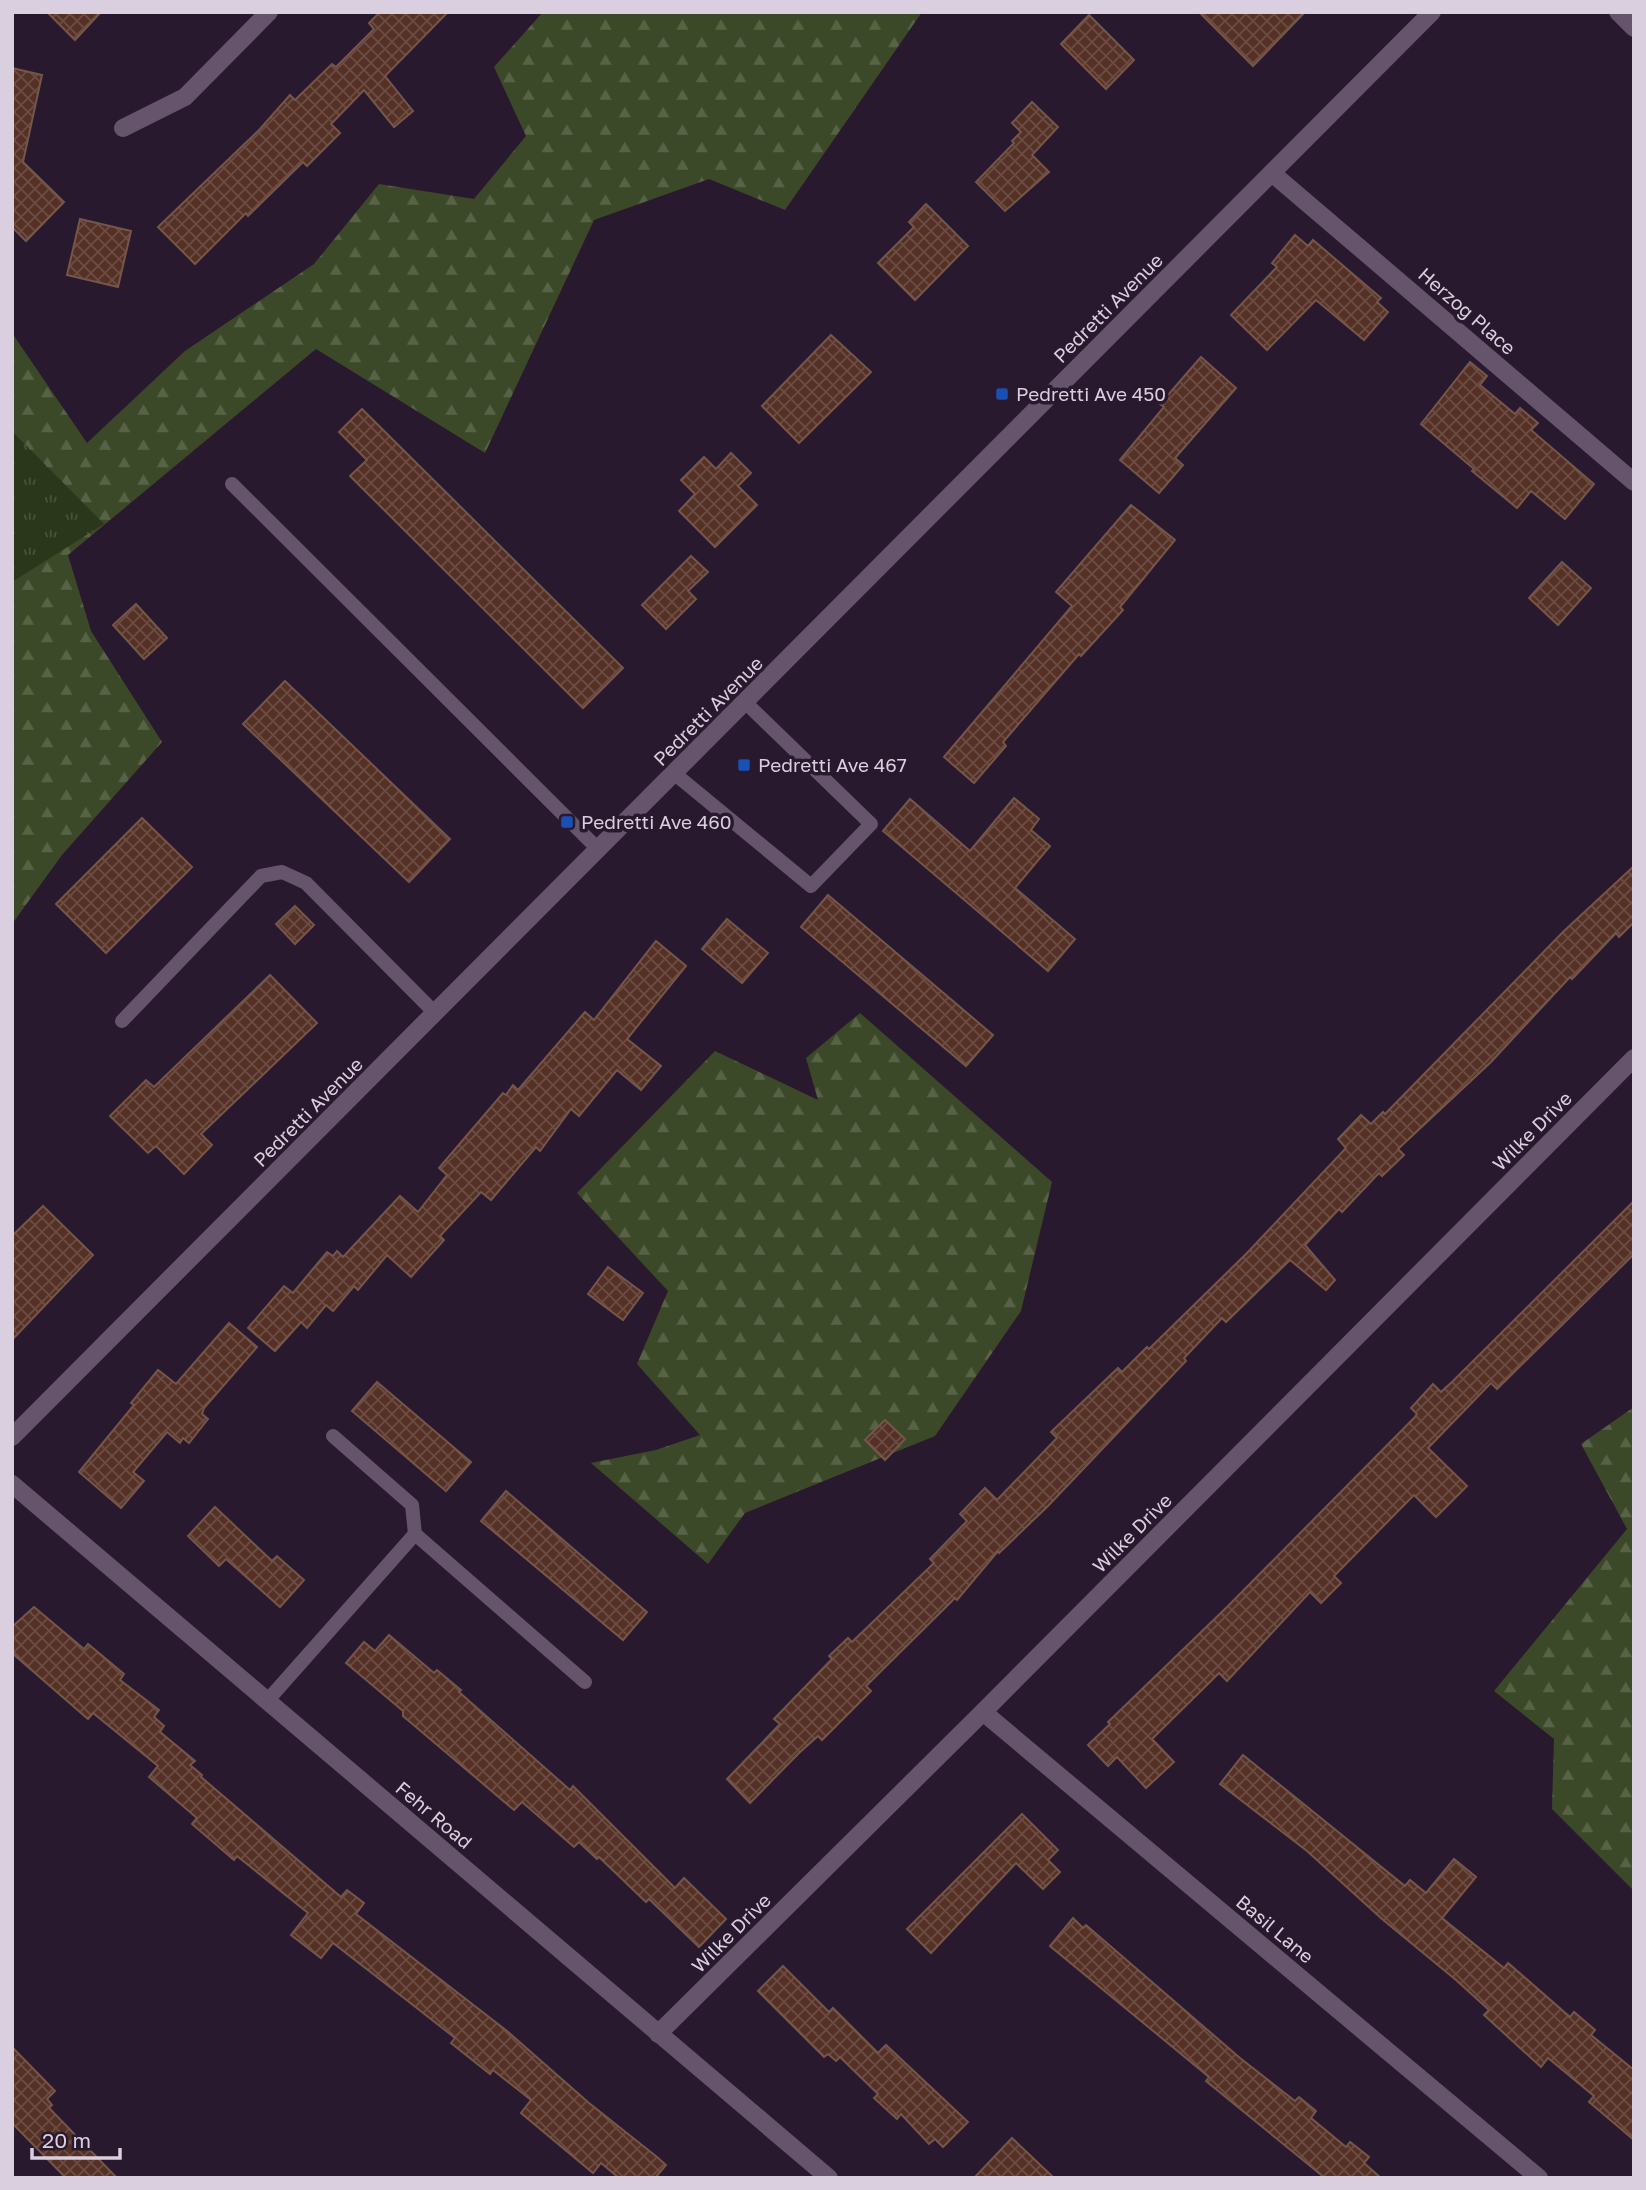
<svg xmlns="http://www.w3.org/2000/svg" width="1646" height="2190" viewBox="0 0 1646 2190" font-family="'Golos Text',sans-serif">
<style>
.forest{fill:url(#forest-firs)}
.park{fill:url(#park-tufts)}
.building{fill:url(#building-cross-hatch);stroke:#75564b;stroke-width:2}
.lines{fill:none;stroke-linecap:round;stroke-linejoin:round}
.service{stroke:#66536c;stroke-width:14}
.minor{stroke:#66536c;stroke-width:18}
.tertiary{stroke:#66536c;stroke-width:18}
.transit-dot{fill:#1a4fb4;stroke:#29192e;stroke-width:2.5}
.labels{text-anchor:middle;stroke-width:7;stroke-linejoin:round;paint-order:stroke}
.street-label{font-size:19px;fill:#dacfde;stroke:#29192e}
.poi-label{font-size:19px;fill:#dacfde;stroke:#29192e;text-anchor:start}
</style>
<defs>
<pattern id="forest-firs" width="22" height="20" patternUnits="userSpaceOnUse" patternTransform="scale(1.75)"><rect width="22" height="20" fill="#3c4928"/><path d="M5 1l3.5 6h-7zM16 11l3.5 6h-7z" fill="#586247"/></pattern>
<pattern id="park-tufts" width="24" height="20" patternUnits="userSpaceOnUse" patternTransform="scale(1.75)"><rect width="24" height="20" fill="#2b371a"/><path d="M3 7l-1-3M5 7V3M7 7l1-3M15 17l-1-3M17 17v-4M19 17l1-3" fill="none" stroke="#49533b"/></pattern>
<pattern id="building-cross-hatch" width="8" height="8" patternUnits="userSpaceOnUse" patternTransform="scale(1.75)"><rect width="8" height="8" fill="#543025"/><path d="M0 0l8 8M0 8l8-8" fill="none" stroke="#6c4d44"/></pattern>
</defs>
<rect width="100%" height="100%" fill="#29192e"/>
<g class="forest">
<polygon points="543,12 922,12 785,210 709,179 594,220 485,453 316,349 68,555 91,631 162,742 62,855 12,924 12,333 87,443 185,351 314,264 379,184 474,199 526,136 494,67"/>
<polygon points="860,1013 1052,1182 1021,1311 935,1436 745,1513 708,1564 591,1463 656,1450 700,1435 637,1364 668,1291 577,1193 715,1051 818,1100 806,1058"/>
<polygon points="1634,1407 1634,1891 1552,1809 1554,1739 1494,1691 1627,1529 1581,1444"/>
</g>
<polygon class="park" points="12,431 104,524 12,582"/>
<g class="building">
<polygon points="47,12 101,12 75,40"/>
<polygon points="380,12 448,12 385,76 413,111 394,127 364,90 331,124 340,133 307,166 303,162 248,216 246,213 195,264 158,227 260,129 290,95 295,100 332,64 336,67 374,29 369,23"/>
<polygon points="1199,12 1305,12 1253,66"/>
<polygon points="1089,15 1134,60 1106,89 1061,44"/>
<polygon points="12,68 42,75 23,162 64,202 26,241 12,227"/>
<polygon points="1032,102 1058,127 1032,155 1049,172 1005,211 976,182 1014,143 1012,141 1021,132 1012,123"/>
<polygon points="926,204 968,246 915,300 878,263 914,227 909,222"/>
<polygon points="80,219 131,231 118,287 67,275"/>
<polygon points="1295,235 1308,246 1313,240 1381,298 1377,302 1388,312 1364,340 1316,300 1267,350 1231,315 1277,267 1272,263"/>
<polygon points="831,335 871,372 799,443 762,406"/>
<polygon points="1201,357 1236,388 1175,458 1183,465 1159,493 1120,460 1164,407 1160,404"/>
<polygon points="1470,362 1487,376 1480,385 1515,414 1520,408 1538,423 1531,430 1594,484 1565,519 1531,491 1517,508 1472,471 1474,469 1421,424"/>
<polygon points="362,409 623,668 583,708 350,476 367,460 339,432"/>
<polygon points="731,453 751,473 738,486 757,505 715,547 679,511 695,494 681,480 704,457 716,469"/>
<polygon points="1131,505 1175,540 1120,607 1123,610 1081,656 1079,654 1003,742 1006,746 974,783 944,757 1072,606 1056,592"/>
<polygon points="691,556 708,572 688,591 696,599 666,629 642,605"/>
<polygon points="1562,562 1591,588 1558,625 1529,598"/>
<polygon points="136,604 167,638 144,659 113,625"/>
<polygon points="285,681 450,839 409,882 243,724"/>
<polygon points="1014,798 1039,819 1031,830 1050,846 1015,888 1075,939 1048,971 883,831 910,799 970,851"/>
<polygon points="142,818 192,867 106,953 56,904"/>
<polygon points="1634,866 1634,922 1619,937 1616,933 1572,979 1570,977 1491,1062 1398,1149 1404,1155 1382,1176 1379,1173 1342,1212 1339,1209 1305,1245 1335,1280 1326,1290 1290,1260 1226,1322 1222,1318 1184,1358 1186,1361 1048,1506 999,1553 998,1551 957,1600 955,1598 866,1686 871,1691 822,1740 818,1736 799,1753 750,1803 727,1779 780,1724 774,1719 832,1659 829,1656 848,1638 852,1642 934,1563 930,1559 967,1521 960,1514 985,1488 997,1500 1057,1438 1051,1432 1118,1368 1122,1372 1147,1347 1149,1349 1247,1253 1346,1148 1338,1139 1361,1115 1371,1124 1383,1112 1385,1114 1564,931"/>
<polygon points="828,895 993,1035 966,1066 801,927"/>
<polygon points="295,906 314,925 295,944 276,924"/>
<polygon points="727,919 768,953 742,983 702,949"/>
<polygon points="656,941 686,966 627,1039 661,1066 641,1090 617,1070 579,1116 571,1109 540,1151 536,1147 491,1200 481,1192 440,1236 444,1240 411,1277 387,1255 358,1290 354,1286 333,1311 326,1305 307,1328 301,1322 275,1351 248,1328 284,1286 293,1293 327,1252 333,1256 337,1251 343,1257 400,1196 418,1212 447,1175 439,1168 503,1093 506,1095 513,1085 518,1090 585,1012 594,1020"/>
<polygon points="270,975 317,1023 201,1134 212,1145 184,1174 156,1146 148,1153 110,1116 146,1080 154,1087"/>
<polygon points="1634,1201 1634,1254 1497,1389 1491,1383 1428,1448 1467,1486 1436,1517 1414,1495 1334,1576 1341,1583 1321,1603 1310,1592 1227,1681 1219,1673 1152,1739 1174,1762 1146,1788 1117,1757 1108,1766 1088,1745 1110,1724 1108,1722 1228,1606 1414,1418 1417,1414 1411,1408 1433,1384 1441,1392 1453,1381"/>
<polygon points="43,1206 93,1255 12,1340 12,1236"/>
<polygon points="608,1267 643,1293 623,1320 588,1294"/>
<polygon points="229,1323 257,1347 204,1408 202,1414 208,1419 189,1443 183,1438 180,1443 167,1432 133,1472 144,1481 121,1508 79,1472 134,1405 131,1403 158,1370 176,1384"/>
<polygon points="377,1382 471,1462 446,1491 352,1411"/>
<polygon points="885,1420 905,1439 885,1460 865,1440"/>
<polygon points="506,1491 647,1612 623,1640 481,1521"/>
<polygon points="215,1507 272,1561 277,1556 304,1580 280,1607 226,1559 219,1566 188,1536"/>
<polygon points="34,1607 84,1649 88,1644 124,1674 120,1680 159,1710 154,1717 164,1726 160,1732 195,1761 190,1765 202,1775 201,1777 341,1897 347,1890 364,1903 356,1914 507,2031 589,2103 657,2157 666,2165 655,2178 619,2178 601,2163 593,2173 521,2113 531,2100 493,2070 490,2074 451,2043 455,2038 404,1998 333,1943 321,1958 291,1935 308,1913 237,1856 234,1860 192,1824 197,1818 149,1777 158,1766 93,1713 88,1719 12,1653 12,1627"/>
<polygon points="389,1635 434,1673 437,1670 461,1690 459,1692 570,1790 573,1786 675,1888 684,1878 726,1919 699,1947 649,1899 646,1902 599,1857 597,1859 579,1842 574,1847 522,1802 514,1810 403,1716 403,1711 346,1663 364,1642 375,1651"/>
<polygon points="1243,1755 1405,1886 1410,1880 1426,1893 1454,1859 1476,1877 1442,1918 1504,1968 1508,1963 1570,2017 1574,2012 1595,2030 1591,2035 1634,2070 1634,2140 1589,2102 1594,2096 1548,2058 1541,2067 1484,2015 1489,2010 1456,1980 1382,1919 1307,1851 1220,1784"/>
<polygon points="1022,1814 1058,1850 1048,1860 1060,1872 1043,1889 1016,1863 931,1953 907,1929"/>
<polygon points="1073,1918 1083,1928 1086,1925 1240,2058 1295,2101 1299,2097 1316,2111 1311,2118 1346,2147 1350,2142 1369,2157 1364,2163 1381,2178 1325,2178 1206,2081 1209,2077 1050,1946"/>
<polygon points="783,1966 829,2012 833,2008 878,2053 886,2045 968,2122 943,2147 935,2139 929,2144 901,2114 897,2119 874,2098 878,2094 840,2057 836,2061 828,2054 824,2057 758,1991"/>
<polygon points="12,2047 55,2091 47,2099 52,2105 49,2108 117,2178 66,2178 12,2123"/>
<polygon points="1012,2138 1054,2178 974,2178"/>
</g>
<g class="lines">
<g class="service">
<polyline points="232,484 599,850"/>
<polyline points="675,774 811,886 871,824 746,703"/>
<polyline points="122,1021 261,876 282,872 306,883 436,1014"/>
<polyline points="333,1436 412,1505 415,1534 585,1682"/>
<polyline points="267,1701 415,1534"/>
</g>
<g class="minor">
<polyline points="1618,12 1634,28"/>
<polyline points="123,128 185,97 269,12"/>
<polyline points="1272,173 1634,482"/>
<polyline points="12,1484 829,2178"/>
<polyline points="983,1712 1539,2178"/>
<polyline points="658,2034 983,1712 1634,1058"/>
</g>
<polyline class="tertiary" points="12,1437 1432,12"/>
</g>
<g class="transit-dot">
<rect x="995" y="387" width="14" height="14" rx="3.5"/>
<rect x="737" y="758" width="14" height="14" rx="3.5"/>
<rect x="560" y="815" width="14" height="14" rx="3.5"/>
</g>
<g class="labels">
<g class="street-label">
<text transform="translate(1108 308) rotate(-45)" y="7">Pedretti Avenue</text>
<text transform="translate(1467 311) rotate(41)" y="7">Herzog Place</text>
<text transform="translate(708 711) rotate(-45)" y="7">Pedretti Avenue</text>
<text transform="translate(308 1112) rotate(-45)" y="7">Pedretti Avenue</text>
<text transform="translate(1532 1131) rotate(-45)" y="7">Wilke Drive</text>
<text transform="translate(1132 1533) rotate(-45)" y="7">Wilke Drive</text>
<text transform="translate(434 1815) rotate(40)" y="7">Fehr Road</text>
<text transform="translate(1275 1929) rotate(40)" y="7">Basil Lane</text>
<text transform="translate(731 1933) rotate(-45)" y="7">Wilke Drive</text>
</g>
<g class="poi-label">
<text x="1016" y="401">Pedretti Ave 450</text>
<text x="758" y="772">Pedretti Ave 467</text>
<text x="581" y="829">Pedretti Ave 460</text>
</g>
</g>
<rect width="1646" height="2190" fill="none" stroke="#dacfde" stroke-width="28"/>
<path d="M32 2148v10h88v-10" fill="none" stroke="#dacfde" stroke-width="3.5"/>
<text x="42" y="2148" font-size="21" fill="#dacfde" stroke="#29192e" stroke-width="5" paint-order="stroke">20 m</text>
</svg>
